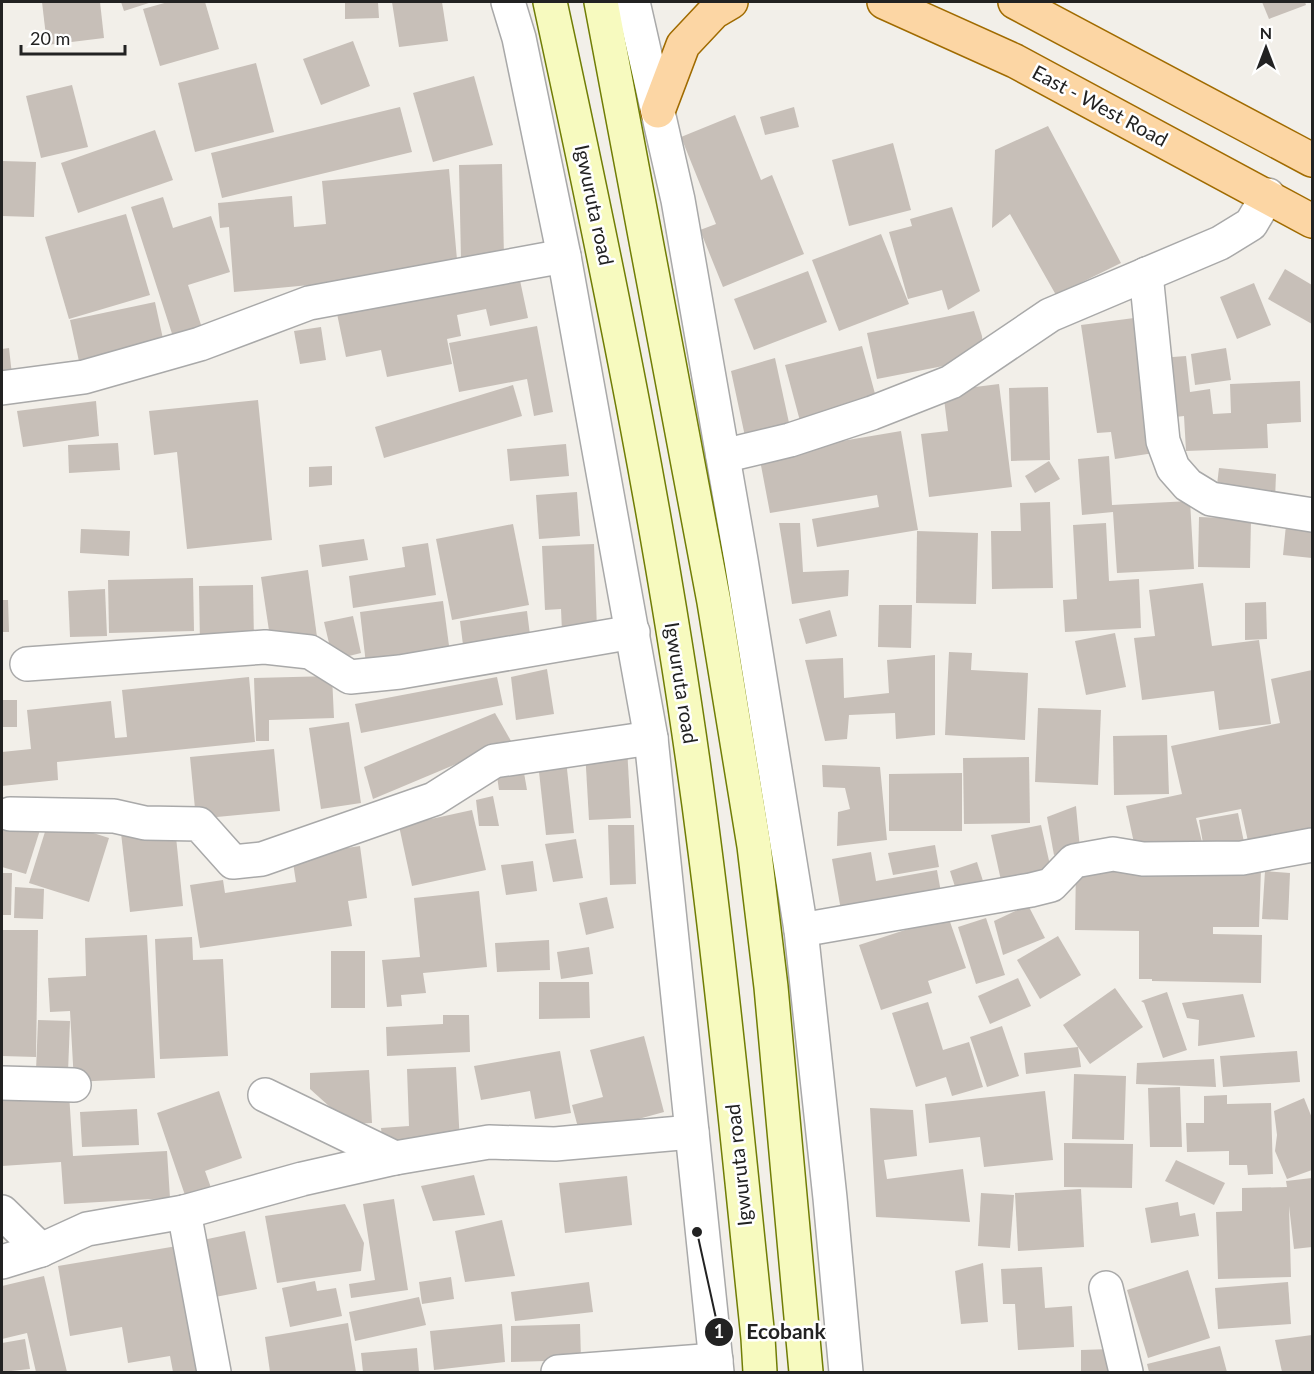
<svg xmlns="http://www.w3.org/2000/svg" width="1314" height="1374" viewBox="0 0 1314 1374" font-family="Lato,sans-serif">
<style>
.building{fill:#c7bfb8}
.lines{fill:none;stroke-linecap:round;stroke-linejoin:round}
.minor-casing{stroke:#a9a9a9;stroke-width:36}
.tertiary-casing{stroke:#a9a9a9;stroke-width:36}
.secondary-casing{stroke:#707d05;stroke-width:36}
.primary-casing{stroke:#a06b00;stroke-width:36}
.minor{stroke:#fff;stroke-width:33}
.tertiary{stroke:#fff;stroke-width:33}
.secondary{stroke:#f7fabf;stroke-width:33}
.primary{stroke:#fcd6a4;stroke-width:33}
.labels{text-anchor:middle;stroke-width:5;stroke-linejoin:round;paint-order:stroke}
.street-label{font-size:20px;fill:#222;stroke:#fff}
.leader{fill:none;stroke:#222;stroke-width:2}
.callout-dot{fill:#222;stroke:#fff;stroke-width:2}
.mark-label{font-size:18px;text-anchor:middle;font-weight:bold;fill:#fff}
.callout-label{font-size:21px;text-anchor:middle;font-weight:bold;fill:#222;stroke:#fff;stroke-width:5;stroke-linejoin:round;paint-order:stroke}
</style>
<rect width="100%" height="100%" fill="#f2efe9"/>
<g class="building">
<polygon points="42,2 100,2 104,38 47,45"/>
<polygon points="121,2 152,2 124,11"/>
<polygon points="168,2 205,2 219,49 160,66 143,9"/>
<polygon points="345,2 378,2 379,18 345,19"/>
<polygon points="392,2 442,2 448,41 399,47"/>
<polygon points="1262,2 1305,2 1306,5 1269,19"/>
<polygon points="353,41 370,86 321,105 303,59"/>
<polygon points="256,63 274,132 195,152 178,83"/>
<polygon points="474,76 493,145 433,162 413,93"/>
<polygon points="72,85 88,147 41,158 26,96"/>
<polygon points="400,107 412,152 222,198 211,153"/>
<polygon points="794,107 799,127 765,135 760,117"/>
<polygon points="735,115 761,180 772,175 804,254 723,287 700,230 716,224 681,137"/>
<polygon points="1048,126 1121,263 1056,295 1010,214 992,228 995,150"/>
<polygon points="155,130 173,180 78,213 61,163"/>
<polygon points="893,143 911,210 849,226 832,160"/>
<polygon points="2,161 36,162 34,217 2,216"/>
<polygon points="502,164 504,258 461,259 459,165"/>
<polygon points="449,169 458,271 234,292 229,227 220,228 218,203 292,196 294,227 326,224 322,181"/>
<polygon points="163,197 173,228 211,216 230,272 188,285 204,334 175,343 131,207"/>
<polygon points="952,207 980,291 948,310 942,290 908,299 889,232 912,226 910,219"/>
<polygon points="126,214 150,295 69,319 45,237"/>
<polygon points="881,234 909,304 839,331 812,260"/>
<polygon points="1285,269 1312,285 1312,324 1268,299"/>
<polygon points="518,271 528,318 490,326 486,309 457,315 461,336 447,339 452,364 387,377 381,350 346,357 336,309"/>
<polygon points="808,271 827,322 754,350 734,299"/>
<polygon points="1254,283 1271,325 1237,339 1220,297"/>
<polygon points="155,302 165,348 80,366 70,320"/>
<polygon points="974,311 982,336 984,358 877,379 867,333"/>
<polygon points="1134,318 1154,453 1115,459 1111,432 1097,433 1081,325"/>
<polygon points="537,326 553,412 534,416 527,379 459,392 449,343"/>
<polygon points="321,327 326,360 300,364 294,331"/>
<polygon points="862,346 877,401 800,421 785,365"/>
<polygon points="9,348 12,375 2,377 2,349"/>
<polygon points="1226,348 1231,380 1195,385 1191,354"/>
<polygon points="1186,356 1190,392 1210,389 1213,414 1231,413 1230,384 1300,381 1301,422 1267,424 1268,448 1186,451 1184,416 1166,418 1160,358"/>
<polygon points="775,358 791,432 746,441 731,371"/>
<polygon points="999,384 1012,487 929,497 921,434 948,431 943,391"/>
<polygon points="513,385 522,416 384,458 375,427"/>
<polygon points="1048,387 1050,460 1011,461 1009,388"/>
<polygon points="258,400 272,540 187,549 177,452 154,455 149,411"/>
<polygon points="96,401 99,436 23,447 17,411"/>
<polygon points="901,431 918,530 817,547 812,519 879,507 877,495 770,513 759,455"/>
<polygon points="118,443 120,470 69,473 68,445"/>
<polygon points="566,444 569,476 510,481 507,449"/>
<polygon points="1109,456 1112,505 1190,501 1194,569 1117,573 1113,512 1082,515 1078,459"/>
<polygon points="1049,461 1060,479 1035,493 1025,476"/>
<polygon points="332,466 332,485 309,487 309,467"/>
<polygon points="1219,468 1276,474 1275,500 1216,493"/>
<polygon points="577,492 580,536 539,539 536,495"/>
<polygon points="1050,502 1053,588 992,589 991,531 1021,531 1020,503"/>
<polygon points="1199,517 1251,519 1250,568 1198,567"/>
<polygon points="779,523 800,523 803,572 849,570 848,596 792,604"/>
<polygon points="1106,523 1109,581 1139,579 1141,628 1065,632 1063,600 1077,599 1073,525"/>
<polygon points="513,524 529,605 452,620 436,539"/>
<polygon points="1286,525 1312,527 1312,558 1283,555"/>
<polygon points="81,529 130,531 129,556 80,553"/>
<polygon points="917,531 978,533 976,604 916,603"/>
<polygon points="364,539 368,560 322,567 319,545"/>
<polygon points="428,543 436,595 353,608 349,576 405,567 402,547"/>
<polygon points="594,544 597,630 562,632 561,609 545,610 542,546"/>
<polygon points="308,570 317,637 271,644 261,577"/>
<polygon points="193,578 194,631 109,633 108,580"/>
<polygon points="1203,583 1212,646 1259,640 1271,724 1219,730 1214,691 1142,700 1134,638 1155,636 1149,590"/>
<polygon points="253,585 254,642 200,644 199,586"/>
<polygon points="105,589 107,636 70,637 68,591"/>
<polygon points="2,600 8,600 9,632 2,632"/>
<polygon points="443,601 450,653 366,664 360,612"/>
<polygon points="1266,602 1267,639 1245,640 1245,603"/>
<polygon points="879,605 912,605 911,648 878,647"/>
<polygon points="830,610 837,636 806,644 799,619"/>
<polygon points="527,611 530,635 463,645 460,621"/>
<polygon points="353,616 361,653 333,660 324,622"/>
<polygon points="1115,633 1126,687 1086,695 1075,641"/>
<polygon points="949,652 972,653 971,670 1028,673 1025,740 945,735"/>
<polygon points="935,655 935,735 896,739 895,713 849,715 847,739 825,741 805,660 843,658 844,698 889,693 887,660"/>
<polygon points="547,669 554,714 516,720 511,677"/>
<polygon points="1312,670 1312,832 1249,846 1241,809 1196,818 1202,842 1137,857 1126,806 1182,794 1171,746 1280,723 1271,679"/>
<polygon points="332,676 334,718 269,720 269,741 256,741 254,678"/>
<polygon points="249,677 255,742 57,762 58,780 2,786 2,752 31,749 27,710 111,701 115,738 127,737 122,690"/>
<polygon points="497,677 503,705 361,733 355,704"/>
<rect x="2" y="700" width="15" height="27"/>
<polygon points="1038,708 1101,710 1098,785 1035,782"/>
<polygon points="495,713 511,741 373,799 364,767"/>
<polygon points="349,722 361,803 321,809 309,728"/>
<polygon points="1167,735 1169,794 1114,795 1113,736"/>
<polygon points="627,747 631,818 589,820 585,750"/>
<polygon points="274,749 280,811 196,819 190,757"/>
<polygon points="1029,757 1030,823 964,824 963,758"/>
<polygon points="566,760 574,833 546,835 538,763"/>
<polygon points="822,765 880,767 887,840 837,846 838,812 850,809 845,788 823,787"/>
<polygon points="523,767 527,790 499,790 496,769"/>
<polygon points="962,773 962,831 889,831 889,774"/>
<polygon points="493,796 499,826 479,826 476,800"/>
<polygon points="1076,806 1080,849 1054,855 1047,817"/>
<polygon points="472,810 486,870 412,886 399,826"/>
<polygon points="1238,813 1245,847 1205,855 1199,820"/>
<polygon points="2,818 40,830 26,874 2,867"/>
<polygon points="49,819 109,838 89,902 29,883"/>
<polygon points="608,825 634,825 636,884 610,885"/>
<polygon points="1041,825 1052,874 1002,885 991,835"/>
<polygon points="175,827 183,906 130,912 121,833"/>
<polygon points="576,839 583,878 553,882 545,844"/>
<polygon points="935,845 939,867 893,875 888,853"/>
<polygon points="360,846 367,898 348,901 352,926 200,948 190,885 223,880 225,893 296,882 292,856"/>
<polygon points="871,852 876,881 937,870 942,898 842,916 832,859"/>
<polygon points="533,861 537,891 506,895 501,865"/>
<polygon points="977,862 983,881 956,890 950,871"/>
<polygon points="1076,865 1261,869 1259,927 1213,927 1213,934 1262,935 1261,983 1152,981 1152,979 1139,979 1139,931 1075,930"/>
<polygon points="1265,871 1290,873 1288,920 1262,919"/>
<polygon points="2,873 12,873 11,915 2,915"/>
<polygon points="15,887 44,889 43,919 14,918"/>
<polygon points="479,891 487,967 423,973 426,993 401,995 402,1006 387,1007 382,960 420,957 414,898"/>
<polygon points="607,897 614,928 586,935 579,903"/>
<polygon points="1028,905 1045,938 1003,955 994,921"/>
<polygon points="948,916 966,968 928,981 932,993 881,1010 859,945"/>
<polygon points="986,918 1005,975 976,984 958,927"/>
<polygon points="2,930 38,930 36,1057 2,1056"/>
<polygon points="147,935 155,1078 74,1082 70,1011 50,1012 48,978 86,976 85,938"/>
<polygon points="1058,936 1081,975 1040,999 1017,960"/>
<polygon points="192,937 193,960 223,959 228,1056 160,1059 155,939"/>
<polygon points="549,940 550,970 497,972 495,943"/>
<polygon points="589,947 593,974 561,979 557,952"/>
<rect x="331" y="951" width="34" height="57"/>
<polygon points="1018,978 1031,1006 990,1024 978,996"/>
<polygon points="539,982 589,982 590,1018 539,1019"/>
<polygon points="1115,988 1143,1027 1090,1064 1078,1047 1081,1067 1026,1074 1024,1053 1078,1047 1063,1025"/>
<polygon points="1167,992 1187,1050 1163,1058 1144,1003 1141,1001"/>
<polygon points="1243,994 1255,1037 1198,1046 1199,1020 1187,1018 1182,1003"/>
<polygon points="928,1002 943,1050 969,1042 983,1087 952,1096 946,1077 916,1087 892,1013"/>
<polygon points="443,1015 469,1015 470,1052 387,1056 386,1027 443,1024"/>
<polygon points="38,1020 70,1021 68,1072 36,1071"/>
<polygon points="1002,1026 1019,1076 987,1087 970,1037"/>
<polygon points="644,1036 664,1112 580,1135 572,1105 603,1097 590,1050"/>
<polygon points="560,1051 571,1113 535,1119 530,1091 481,1100 474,1066"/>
<polygon points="1297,1051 1300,1082 1223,1087 1220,1056"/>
<polygon points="1214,1059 1216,1087 1136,1084 1137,1063"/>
<polygon points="456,1067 460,1144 383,1147 381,1128 409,1126 407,1069"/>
<polygon points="369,1070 372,1123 349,1124 310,1089 310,1073"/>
<polygon points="1074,1074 1126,1076 1124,1140 1072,1139"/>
<polygon points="1180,1087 1182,1147 1150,1147 1148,1088"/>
<polygon points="219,1091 242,1158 205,1171 214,1196 188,1204 157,1113"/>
<polygon points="1045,1091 1053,1160 984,1167 980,1137 929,1143 925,1104"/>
<polygon points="69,1093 73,1156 167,1151 170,1198 64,1204 61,1162 2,1166 2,1097"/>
<polygon points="1227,1095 1227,1104 1271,1103 1273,1174 1248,1175 1247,1165 1229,1165 1229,1151 1187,1152 1186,1123 1204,1123 1204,1096"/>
<polygon points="1304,1098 1312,1118 1312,1170 1287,1179 1275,1151 1277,1135 1274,1111"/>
<polygon points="870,1108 913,1110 917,1156 884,1160 887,1179 963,1169 970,1222 876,1217"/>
<polygon points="137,1109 139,1145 82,1147 80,1112"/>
<polygon points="1064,1143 1133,1144 1132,1188 1064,1187"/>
<polygon points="1176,1160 1225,1183 1214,1205 1165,1181"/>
<polygon points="474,1175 485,1215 433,1221 421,1186"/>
<polygon points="627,1176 632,1225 565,1233 559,1183"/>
<polygon points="1312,1178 1312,1247 1294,1249 1289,1206 1291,1277 1218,1279 1216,1212 1242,1211 1242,1188 1287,1187 1286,1181"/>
<polygon points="1081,1189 1084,1247 1018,1251 1015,1193"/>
<polygon points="981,1193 1014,1195 1010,1248 978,1246"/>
<polygon points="394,1199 408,1290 351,1298 349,1284 375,1280 363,1204"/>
<polygon points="1178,1202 1180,1216 1195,1213 1199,1236 1151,1243 1145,1208"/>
<polygon points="345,1204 364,1243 361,1271 277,1283 265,1216"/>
<polygon points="502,1220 515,1276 465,1282 455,1231"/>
<polygon points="245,1231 257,1289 215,1297 203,1240"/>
<polygon points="183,1245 205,1372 173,1372 170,1356 128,1363 122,1327 70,1336 58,1266"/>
<polygon points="983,1263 988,1322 961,1324 955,1271"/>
<polygon points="1042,1267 1045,1308 1072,1306 1074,1347 1018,1350 1015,1304 1003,1304 1001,1269"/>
<polygon points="1188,1270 1210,1338 1148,1358 1127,1290"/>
<polygon points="44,1276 67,1372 36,1372 27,1333 2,1339 2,1286"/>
<polygon points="451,1277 454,1299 422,1304 419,1282"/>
<polygon points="315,1281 317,1291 336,1288 342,1316 290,1327 282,1288"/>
<polygon points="589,1282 593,1312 515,1321 511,1292"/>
<polygon points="1288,1282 1291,1324 1218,1329 1215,1288"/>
<polygon points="419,1297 426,1325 355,1341 349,1312"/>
<polygon points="348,1323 356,1372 270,1372 265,1337"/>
<polygon points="502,1324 505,1362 434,1370 430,1331"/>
<polygon points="580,1324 581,1360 511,1362 511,1326"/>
<polygon points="1312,1335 1312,1372 1282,1372 1275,1340"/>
<polygon points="25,1339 30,1369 2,1372 2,1343"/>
<polygon points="1220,1346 1227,1372 1149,1372 1147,1364"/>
<polygon points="417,1348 419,1372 363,1372 361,1353"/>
<polygon points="1111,1349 1112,1372 1081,1372 1081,1350"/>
</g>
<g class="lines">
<g class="minor-casing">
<g id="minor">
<polyline points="1146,274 1163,441 1173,468 1188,485 1211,499 1312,515"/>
<polyline points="2,388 84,377 200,344 309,303 564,256"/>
<polyline points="723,456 790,440 872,413 951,382 1050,315 1220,243 1251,224 1268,195"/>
<polyline points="27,664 265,647 310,652 350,677 400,672 633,632"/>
<polyline points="10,814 114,816 145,823 199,824 233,862 262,859 434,799 494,761 651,738"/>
<polyline points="801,930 1031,890 1051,885 1074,861 1113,854 1143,859 1242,858 1312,845"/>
<polyline points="2,1083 74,1085"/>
<polyline points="265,1095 395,1158"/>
<polyline points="2,1212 41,1250"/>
<polyline points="184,1212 214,1372"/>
<polyline points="2,1262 41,1250 87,1229 184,1212 302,1179 395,1158 489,1142 555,1144 692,1132"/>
<polyline points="1106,1288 1126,1372"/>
<polyline points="558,1372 716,1360"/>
</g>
</g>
<g class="tertiary-casing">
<g id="tertiary">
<polyline points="508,2 519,38 564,256 651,738 717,1372"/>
<polyline points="633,2 678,200 741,560 801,930 830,1198 846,1372"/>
</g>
</g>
<g class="secondary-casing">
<g id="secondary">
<path d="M550,2C611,283 669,565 705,851C726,1013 741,1176 758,1338L760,1372"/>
<polyline points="601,2 714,602 754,846 771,987 806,1372"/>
</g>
</g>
<g class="primary-casing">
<g id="primary">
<polyline points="884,2 1015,61 1312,221"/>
<polyline points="1015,2 1312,160"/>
<polyline points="658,111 683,45 714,12 731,2"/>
</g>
</g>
<use href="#minor" class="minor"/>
<use href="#tertiary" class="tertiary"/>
<use href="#secondary" class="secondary"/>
<use href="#primary" class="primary"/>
</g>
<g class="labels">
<g class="street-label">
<text transform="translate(1100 106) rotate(28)" y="7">East - West Road</text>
<text transform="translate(594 205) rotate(78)" y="7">Igwuruta road</text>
<text transform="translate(681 683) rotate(81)" y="7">Igwuruta road</text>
<text transform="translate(739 1165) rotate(-96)" y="7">Igwuruta road</text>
</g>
</g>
<path class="leader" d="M697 1232L719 1332"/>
<g class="callout-dot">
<circle cx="697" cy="1232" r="6"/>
<circle cx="719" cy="1332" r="15"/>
</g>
<g class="mark-label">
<text x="719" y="1338">1</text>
</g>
<g class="callout-label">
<text x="786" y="1339">Ecobank</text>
</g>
<rect width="1314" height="1374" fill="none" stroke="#222222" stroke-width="6"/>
<g transform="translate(1266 48)" stroke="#ffffff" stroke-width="4.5" paint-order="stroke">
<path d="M0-4.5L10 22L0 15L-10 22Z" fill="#222222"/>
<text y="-9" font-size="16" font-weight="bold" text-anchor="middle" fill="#222222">N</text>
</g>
<path d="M21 45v9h104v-9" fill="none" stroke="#222222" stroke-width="3"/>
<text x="30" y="45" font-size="18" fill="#222222" stroke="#ffffff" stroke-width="4.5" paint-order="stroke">20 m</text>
</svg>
